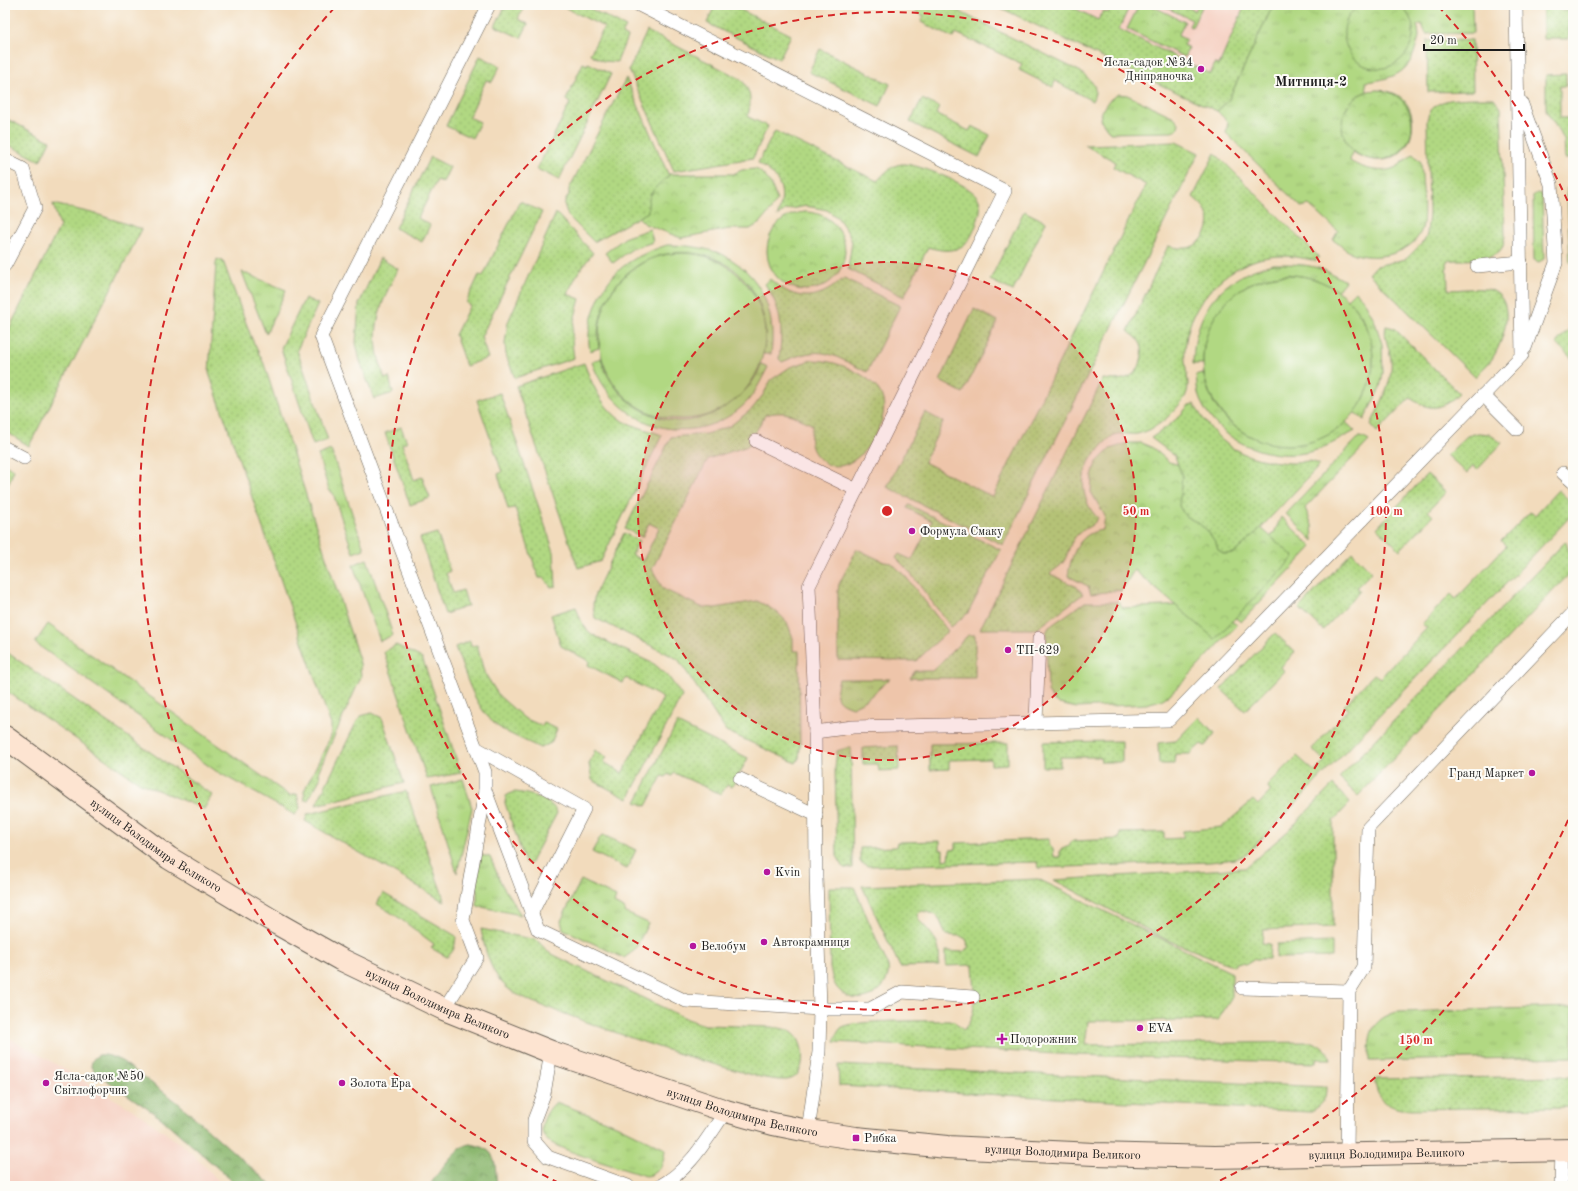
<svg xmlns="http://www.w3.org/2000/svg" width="1578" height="1191" viewBox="0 0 1578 1191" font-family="'Old Standard TT',serif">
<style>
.built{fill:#f6d2c4}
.grass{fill:url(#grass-tufts);stroke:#667a4f}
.forest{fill:url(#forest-crowns);stroke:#546a46}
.park{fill:url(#park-crowns);stroke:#667a4f}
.garden{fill:url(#garden-dots);stroke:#667a4f}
.pitch{fill:#b1d882;stroke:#667a4f}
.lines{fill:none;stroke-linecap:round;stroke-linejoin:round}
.service-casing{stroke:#675f54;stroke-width:14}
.secondary-casing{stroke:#675f54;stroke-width:24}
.service{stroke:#fff;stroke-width:13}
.secondary{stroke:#fde4d1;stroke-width:22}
.ring{fill:none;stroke:#d62828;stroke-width:2;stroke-dasharray:7 5}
.poi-dot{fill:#b5179e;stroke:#fdfcf7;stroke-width:1.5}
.labels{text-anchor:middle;stroke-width:4;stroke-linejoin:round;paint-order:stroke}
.poi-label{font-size:12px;fill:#1c1c1c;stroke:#fdfcf7;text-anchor:start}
.street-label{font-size:12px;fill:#1c1c1c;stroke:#fdfcf7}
.quarter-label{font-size:14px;font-weight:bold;fill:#1c1c1c;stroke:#fdfcf7}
.centre{fill:#d62828;stroke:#fdfcf7;stroke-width:2}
.ring-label{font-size:12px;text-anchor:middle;font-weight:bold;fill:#d62828;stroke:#fdfcf7;stroke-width:4;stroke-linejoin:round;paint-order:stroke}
</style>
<defs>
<pattern id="grass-tufts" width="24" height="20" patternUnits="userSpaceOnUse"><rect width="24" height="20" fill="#b1d882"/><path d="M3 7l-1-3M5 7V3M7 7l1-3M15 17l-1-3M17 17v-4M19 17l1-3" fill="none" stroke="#98b970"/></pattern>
<pattern id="forest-crowns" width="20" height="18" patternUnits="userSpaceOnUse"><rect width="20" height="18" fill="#8cb870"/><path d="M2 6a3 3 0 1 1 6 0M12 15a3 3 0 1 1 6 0" fill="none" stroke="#72955b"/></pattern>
<pattern id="park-crowns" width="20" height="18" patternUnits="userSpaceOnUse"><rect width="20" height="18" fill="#b1d882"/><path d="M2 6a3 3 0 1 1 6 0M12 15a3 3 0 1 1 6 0" fill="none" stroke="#98b970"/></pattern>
<pattern id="garden-dots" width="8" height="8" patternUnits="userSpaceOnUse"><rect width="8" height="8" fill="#b1d882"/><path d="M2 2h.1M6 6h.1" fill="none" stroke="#98b970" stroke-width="1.8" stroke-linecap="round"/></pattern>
</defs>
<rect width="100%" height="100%" fill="#fdfcf7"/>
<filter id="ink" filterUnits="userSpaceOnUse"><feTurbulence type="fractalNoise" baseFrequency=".025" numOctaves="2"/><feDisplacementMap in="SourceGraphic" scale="8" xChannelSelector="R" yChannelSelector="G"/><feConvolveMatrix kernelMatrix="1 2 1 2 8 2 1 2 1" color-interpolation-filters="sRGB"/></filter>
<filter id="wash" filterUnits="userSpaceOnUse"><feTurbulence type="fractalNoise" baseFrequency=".012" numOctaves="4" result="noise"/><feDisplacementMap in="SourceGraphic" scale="16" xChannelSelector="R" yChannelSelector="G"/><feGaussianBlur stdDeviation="0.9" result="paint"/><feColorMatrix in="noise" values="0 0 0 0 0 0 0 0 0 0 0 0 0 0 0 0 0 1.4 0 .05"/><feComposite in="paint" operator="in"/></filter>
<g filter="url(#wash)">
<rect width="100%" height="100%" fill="#f2dbbc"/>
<g class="built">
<polygon points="1029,5 1272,5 1227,101"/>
<polygon points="5,1036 37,1053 138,1113 186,1148 224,1186 5,1186"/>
</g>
<g class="grass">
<path d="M1273,5H1472L1473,33L1426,34L1422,24L1417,25C1418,29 1419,33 1419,37C1418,41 1416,46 1415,50C1408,75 1389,79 1366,82L1367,92C1436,76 1423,191 1352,152L1350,161C1363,169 1384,175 1398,166C1403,162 1408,158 1413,154L1421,162C1422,179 1426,216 1422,229C1413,255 1373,262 1350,252C1344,249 1338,243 1333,240L1338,231L1309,205L1301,207L1226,133L1228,122L1217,111L1228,101Z"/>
<path d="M1119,94L1127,95L1174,117L1179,123C1178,128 1177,131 1171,132L1110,133L1100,119C1103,106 1107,100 1119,94Z"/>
<polygon points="1538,193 1542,194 1544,259 1539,262 1534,260 1533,195"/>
<polygon points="650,229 653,242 632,249 613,263 605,253 626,237"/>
<path d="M667,245C684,245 702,247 719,253C723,254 728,258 732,260C765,281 776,317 771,354H763C771,320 756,280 724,263C683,241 631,255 609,296C600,313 596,330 599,348L590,351C587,335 590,322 595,308C608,271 631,257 667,245Z"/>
<path d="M1273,264C1304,264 1317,264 1345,281L1337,291C1278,250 1202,292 1203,364H1193C1194,311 1220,277 1273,264Z"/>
<polygon points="242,272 286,290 266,334"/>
<path d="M1355,291L1363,299L1374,319L1382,344L1383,373L1380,388L1364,420L1354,412C1374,391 1377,357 1368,330C1364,318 1356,308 1347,299Z"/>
<path d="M601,358C609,392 643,418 677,421C699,422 722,411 738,397C748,389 758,376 761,364L768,367C760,382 753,399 738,410C684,451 614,424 592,362Z"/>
<path d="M1203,373C1206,384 1209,395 1215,405C1244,450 1307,458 1346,422L1355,431C1338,440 1323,450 1304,453C1265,460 1218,440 1201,402C1197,394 1197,384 1196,375Z"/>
<polygon points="1359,437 1364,438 1369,441 1305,508 1312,525 1313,541 1286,514"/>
<polygon points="331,450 364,549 353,553 333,493 329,490 318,455"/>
<polygon points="1281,517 1312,547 1241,622 1210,600 1274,533"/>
<polygon points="367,559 393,635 380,641 353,565"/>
<polygon points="1085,602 1119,602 1123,608 1205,604 1237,625 1188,677 1169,695 1161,700 1146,704 1077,708 1059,704 1052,699 1048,691 1046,633 1049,627"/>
<polygon points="48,624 290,796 297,794 300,808 295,815 216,771 35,643"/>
<path d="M839,679H890L866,700L852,707C834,701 835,696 839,679Z"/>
<polygon points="463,779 472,808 457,873 431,787"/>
<polygon points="481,855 490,857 502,885 521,915 477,906 477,880"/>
<polygon points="581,880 616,897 614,903 625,909 624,912 648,923 635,950 624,958 563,929 561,921"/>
<polygon points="1332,942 1332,957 1276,958 1277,944"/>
<path d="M1573,1007V1057L1369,1061C1369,1036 1369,1020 1397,1012Z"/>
<path d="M556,1102L616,1125L665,1149C664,1165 661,1168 648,1177C632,1171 552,1149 545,1138C537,1127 547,1110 556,1102Z"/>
</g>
<g class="forest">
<path d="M99,1055C108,1054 115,1058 123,1062L177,1102L272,1186H238L161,1118L95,1072L91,1067C92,1060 93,1058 99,1055Z"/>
<path d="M471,1144C499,1150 494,1161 497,1186H429C439,1173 455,1146 471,1144Z"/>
</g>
<g class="park">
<polygon points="1139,5 1150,5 1185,22 1178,36 1186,39 1183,45 1189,48 1184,57 1127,29"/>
<path d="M1360,5H1398C1435,29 1398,88 1358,62C1350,56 1345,46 1344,36C1343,23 1349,12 1360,5Z"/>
<circle cx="1377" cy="125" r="35"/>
<path d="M756,169C768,176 773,187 777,201L766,216L760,223L750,229H729L681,238L645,224L637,216L649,189L666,174H733L742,170Z"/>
<circle cx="806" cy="251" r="39"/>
<path d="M1128,443H1141L1153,448L1169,462L1194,469L1294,557L1215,639L1134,570L1122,590L1091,594L1088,586L1068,576C1071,555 1079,532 1103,530L1105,516L1091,492L1092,476L1096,463L1110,449Z"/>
</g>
<g class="garden">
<polygon points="506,5 525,5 518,19 528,24 521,38 495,26"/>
<polygon points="560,5 583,5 626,27 622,34 627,37 617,62 603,61 590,54 604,27"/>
<polygon points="715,5 731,5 791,35 779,59 707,23"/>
<path d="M903,5H946L1081,72C1091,81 1100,86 1092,101L1055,81L1053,87L1019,70L1022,64L956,33L953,38L921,22L924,16Z"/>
<polygon points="995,5 1068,5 1098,20 1103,11 1108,13 1112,5 1130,5 1119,29 1210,74 1215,64 1219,65 1245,5 1273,5 1228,101 1217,111 1105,59"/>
<polygon points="1161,5 1183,5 1195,11 1198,5 1202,7 1192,27 1189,26 1192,20"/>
<polygon points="1543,5 1560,5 1560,10 1569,10 1569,39 1543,39"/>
<path d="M647,31L741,79C752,93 751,100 748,117L768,126L753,158L674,171L629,70Z"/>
<polygon points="1472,40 1473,91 1428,92 1427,41"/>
<polygon points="820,49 890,84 880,106 809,72"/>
<polygon points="480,56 500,66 492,82 486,80 469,117 480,122 472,138 446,126"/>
<polygon points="583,63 587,65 588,63 611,74 559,180 537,169 570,103 566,100"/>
<polygon points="1566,74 1566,86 1560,86 1560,118 1573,118 1573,159 1565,159 1564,139 1546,111 1546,75"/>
<path d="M626,78L669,176C655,187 647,193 648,212L594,242L568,216L564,204L569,194V189Z"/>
<path d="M1474,98H1494L1501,108L1505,236C1504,239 1504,243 1503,246C1495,264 1463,258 1447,261L1448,290C1457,290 1483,287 1491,290C1518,301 1503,342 1492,359C1487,366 1480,371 1475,377L1369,274L1376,266L1406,259L1424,241L1427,234L1429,213L1427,120C1431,98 1456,99 1474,98Z"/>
<polygon points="922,99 939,107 936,114 969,131 972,126 990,135 979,157 910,122"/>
<polygon points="5,118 50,141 40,161 5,143"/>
<path d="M775,131L877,181C884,174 891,165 902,164C916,163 972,185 978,198C982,206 980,214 977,222C969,249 954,255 928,247L904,297L848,269L852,242L849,234L838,218L827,210L806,206L785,210L777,217C787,190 781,178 758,163Z"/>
<polygon points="1176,142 1199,153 1003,545 887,487 925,412 943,422 924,462 993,497 1146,185 1113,167 1116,162 1084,145"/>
<path d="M1215,153L1319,257L1316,261C1296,256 1274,253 1253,261C1219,273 1191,305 1186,341C1185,347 1184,356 1185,362C1187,380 1193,390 1179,405C1169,417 1154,431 1137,434C1130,435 1121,432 1114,435C1109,438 1104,443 1100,448C1096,453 1090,459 1088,465C1079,482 1084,505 1098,518C1093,527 1086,527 1079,533C1068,543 1070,551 1064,561C1061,567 1054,569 1050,574L1077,587L1083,594L1037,629H980L1103,379C1123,382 1139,378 1142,356C1143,351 1142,346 1139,341C1137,337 1131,334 1128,331L1168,246C1174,247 1180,249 1187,248C1201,246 1213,228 1207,214C1204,206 1199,202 1193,197Z"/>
<polygon points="430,157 450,167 443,182 437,180 418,218 430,225 422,242 395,228"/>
<polygon points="1567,188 1573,188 1573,264 1570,262"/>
<polygon points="520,201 542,212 481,337 488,358 466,366 455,335 470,305 466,303 479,275 483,276"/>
<polygon points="53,204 96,214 142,229 29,446 5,431 5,337 60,226"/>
<polygon points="1024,211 1046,222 1013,291 990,280"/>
<path d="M556,213L593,253L579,271L567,294L580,299C573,323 570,332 574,358L515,378L506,355L505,343L508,322Z"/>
<path d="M380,258L398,269C385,295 373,318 377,349C378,359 382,369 385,379L389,377L393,393L374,399L360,361L356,343L359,304Z"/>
<polygon points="217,259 223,261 252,339 264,364 360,663 361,677 319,770 320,779 308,800 305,800 304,791 331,736 331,725 209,373 216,263"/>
<path d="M844,278L900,306L867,372C830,354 823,344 782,362L779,359C783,329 782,309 765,284L770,279C796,303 819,301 844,278Z"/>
<polygon points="305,298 318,304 297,350 328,440 313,445 281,348"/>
<polygon points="1571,298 1573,298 1573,360 1556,343 1573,325"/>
<polygon points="974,309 998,321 963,393 940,381"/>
<path d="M1386,326L1394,328L1459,393C1442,410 1431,412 1410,398L1377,432L1371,425C1380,404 1393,384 1391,360C1390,349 1383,337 1386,326Z"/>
<path d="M812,360C832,360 853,368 869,380C874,385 880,390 882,397C893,425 849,487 820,459C809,449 809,438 813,425C794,416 786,409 765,415L748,446L708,459L652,569L663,589L701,607L715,608L757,601L767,606L778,613L787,622L793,638V651H799L800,748L799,758L796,763L726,731L678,659L595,618L593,604L595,594L624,533L639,541L632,555L643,561L659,528L649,523L642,537L625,529L671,437L706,434L730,426L752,409L763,395L771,380L790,367Z"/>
<path d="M584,363C591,382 601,405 618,418C626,424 651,431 662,435L601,561L578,568L516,386Z"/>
<polygon points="500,393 554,552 556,586 551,587 544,578 539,578 515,508 508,509 498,474 502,472 477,400"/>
<path d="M1194,404C1219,447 1242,460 1291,463C1305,464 1305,457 1320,465L1252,537L1234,553L1225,554L1218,550L1216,543L1207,530L1198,523L1185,516L1179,506L1182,476L1175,456L1151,438C1166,428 1178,419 1189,405Z"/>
<polygon points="401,427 407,442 402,444 414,480 422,477 430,498 410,505 385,433"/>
<polygon points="1478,433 1489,434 1502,443 1477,470 1473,466 1467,473 1447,455 1467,436"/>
<polygon points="5,465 14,470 5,492"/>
<polygon points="1427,474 1446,492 1428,511 1433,516 1400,550 1377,528"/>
<polygon points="1558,490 1573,504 1573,513 1566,521 1247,854 1235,859 1210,862 1038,868 1037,862 868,866 860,862 860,848 896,847 897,842 940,841 940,850 943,850 943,860 949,859 950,850 956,849 956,843 1049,839 1049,845 1053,849 1054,857 1060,857 1060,850 1069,846 1071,841 1119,839 1120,833 1164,832 1164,839 1183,838 1183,831 1222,827 1253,800 1258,805 1271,791 1267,786 1297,756 1315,772 1325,761 1312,749 1348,709 1344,706 1374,674 1380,678 1427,628 1422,624 1451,594 1456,599 1506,546 1501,541 1530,512 1535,515"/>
<polygon points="909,505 1001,550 968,613 951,627 908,570 896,558 899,554 912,560 932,521 907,508"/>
<polygon points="437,533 450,571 446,573 453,593 463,590 468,606 445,614 420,538"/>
<polygon points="1566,541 1573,570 1358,796 1339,778"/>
<polygon points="857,549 884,562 892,563 906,577 948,631 916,661 838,660 838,591 839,584"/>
<polygon points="1352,552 1372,572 1357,587 1360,591 1323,630 1299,608"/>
<path d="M576,607C580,619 583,628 593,635L654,664L668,676L682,696L628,799L592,780L589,764L595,750L607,757L604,762L622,773L663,698L626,678L623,683L588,665L589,661L561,646L551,615Z"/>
<polygon points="1275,633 1295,652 1281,667 1284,671 1245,711 1221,689"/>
<polygon points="968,635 975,635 975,678 910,678 915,671 932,671"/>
<path d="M470,641L471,646L477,645L484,672L499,696L524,718L542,726L544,723L557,729L551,743L540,748C527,741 507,734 496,725C473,705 466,674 455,647Z"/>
<polygon points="396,645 420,657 423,660 461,773 427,779 384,652"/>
<polygon points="5,651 212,795 204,809 140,783 5,690"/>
<polygon points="372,713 382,718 404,783 316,805 357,721 361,716"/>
<polygon points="1199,717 1215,733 1205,746 1201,744 1190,754 1175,754 1174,764 1159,764 1158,743 1176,741"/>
<polygon points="677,723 748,758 732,787 727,785 721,794 674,773 672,776 668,774 666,777 662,776 646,806 636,802"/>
<polygon points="1122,741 1122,762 1101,762 1100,757 1060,757 1060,767 1043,767 1043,742"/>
<polygon points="1008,743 1008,764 991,765 991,759 949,760 949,769 930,770 930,744"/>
<polygon points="898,746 899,770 879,771 878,764 863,764 863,748"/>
<polygon points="846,748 851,748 853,868 844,868 837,856 835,767 837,751"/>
<polygon points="1333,785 1350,803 1333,821 1333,927 1263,930 1262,943 1270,944 1269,959 1255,959 1247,964 1236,963 1234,966 1167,940 1054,880 1245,868 1288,831"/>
<polygon points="406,791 445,902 305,821 308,814"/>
<path d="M513,792C525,792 554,800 557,813L530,864L525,862L505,803L506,796Z"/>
<polygon points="603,835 636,850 627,869 592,852 599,839"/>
<path d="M1038,879L1232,973V997L1218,1020L1088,1021L1085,1045L1312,1042C1322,1046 1327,1048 1331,1059H1316V1063L1077,1055L834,1042C836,1037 837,1032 841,1028C852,1019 935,1021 954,1021L963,1030C980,1015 974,985 973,965L946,966V951L963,952L969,947L966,939L960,936L946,935C939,919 940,914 922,911L917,914C919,922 923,924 928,930C939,943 940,950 939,966L900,967L862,886Z"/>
<path d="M829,887H854L888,966C892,992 858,1009 840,991C833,985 832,976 830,968Z"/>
<path d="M383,893L456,936C455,945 455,951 447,957L431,948L434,944L398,917L377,904Z"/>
<path d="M481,929L537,940L548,952L572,964L687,1019L705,1025L771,1027C780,1028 790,1029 796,1036C806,1048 806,1079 786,1080C768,1081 743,1072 727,1068C670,1052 615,1033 560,1012C544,1006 524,1000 510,990C491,976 485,951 481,929Z"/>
<path d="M838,1065L1326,1087C1326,1101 1322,1106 1309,1112L839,1086Z"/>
<path d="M1573,1076V1106L1569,1107L1401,1109C1385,1106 1375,1096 1375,1079Z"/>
</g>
<g class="pitch">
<circle cx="682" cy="336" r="83"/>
<circle cx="1288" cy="360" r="85"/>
</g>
</g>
<g filter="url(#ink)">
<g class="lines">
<g class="service-casing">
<g id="service">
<polyline points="489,5 321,336 485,772 485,790 538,930 686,1001 820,1009 870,1009 902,992 973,997"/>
<polyline points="639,5 1005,191 809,586 815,732 816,877 820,1009 819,1052 808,1131"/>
<polyline points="1521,102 1551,184 1556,263 1525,348"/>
<polyline points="5,160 23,169 35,208 5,265"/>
<polyline points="1477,266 1521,262"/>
<polyline points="1483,395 1517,429"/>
<polyline points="756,441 857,490"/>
<polyline points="5,448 24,458"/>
<polyline points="1563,473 1573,482"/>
<polyline points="1036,723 1039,638"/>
<polyline points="815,732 853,727 1169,720 1522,355 1516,5"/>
<polyline points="476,748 584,809 531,914"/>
<polyline points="740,779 816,815"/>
<polyline points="1242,988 1349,991"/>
<polyline points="444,1009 477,957 463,920 485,791"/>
<polyline points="551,1052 544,1094 534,1120 534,1141 548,1157 628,1186"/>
<polyline points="1347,1154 1349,991 1364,967 1368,828 1573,613"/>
<path d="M660,1186C690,1170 707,1138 726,1111"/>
<polyline points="1561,1186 1562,1150"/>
</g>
</g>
<g class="secondary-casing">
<g id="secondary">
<path id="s1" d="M5,737L169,858L278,924L340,959L444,1009L551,1052L726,1111L773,1124L808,1131L856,1138L947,1147L1094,1154L1214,1157L1573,1150"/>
</g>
</g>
<use href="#service" class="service"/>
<use href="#secondary" class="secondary"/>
</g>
</g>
<circle cx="887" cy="511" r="249" fill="#d62828" fill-opacity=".12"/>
<g class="ring">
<circle cx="887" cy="511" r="249"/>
<circle cx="887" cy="511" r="499"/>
<path d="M1573 809A748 748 0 0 1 1215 1183M559 1183A748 748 0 0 1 336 6M1438 6A748 748 0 0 1 1573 213"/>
</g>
<g class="poi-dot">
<circle cx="1201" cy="69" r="4"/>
<circle cx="912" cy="531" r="4"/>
<circle cx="1008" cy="650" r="4"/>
<circle cx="1532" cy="773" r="4"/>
<circle cx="767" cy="872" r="4"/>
<circle cx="764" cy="942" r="4"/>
<circle cx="693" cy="946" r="4"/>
<circle cx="1140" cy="1028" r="4"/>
<path d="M1000 1033h4v4h4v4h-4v4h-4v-4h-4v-4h4z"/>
<circle cx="46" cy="1083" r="4"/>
<circle cx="342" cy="1083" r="4"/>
<rect x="852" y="1134" width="8" height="8" rx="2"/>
</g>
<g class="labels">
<g class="poi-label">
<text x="1193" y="66" text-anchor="end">Ясла-садок №34<tspan x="1193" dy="14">Дніпряночка</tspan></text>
<text x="920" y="535">Формула Смаку</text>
<text x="1016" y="654">ТП-629</text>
<text x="1524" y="777" text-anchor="end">Гранд Маркет</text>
<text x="775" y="876">Kvin</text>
<text x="772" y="946">Автокрамниця</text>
<text x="701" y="950">Велобум</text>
<text x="1148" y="1032">EVA</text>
<text x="1010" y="1043">Подорожник</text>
<text x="54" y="1080">Ясла-садок №50<tspan x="54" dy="14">Світлофорчик</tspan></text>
<text x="350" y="1087">Золота Ера</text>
<text x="864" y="1142">Рибка</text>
</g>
<g class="street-label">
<text dy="4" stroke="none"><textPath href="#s1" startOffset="186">вулиця Володимира Великого</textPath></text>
<text dy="4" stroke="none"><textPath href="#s1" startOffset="510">вулиця Володимира Великого</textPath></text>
<text dy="4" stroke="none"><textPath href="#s1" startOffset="834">вулиця Володимира Великого</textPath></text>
<text dy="4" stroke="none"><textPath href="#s1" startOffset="1158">вулиця Володимира Великого</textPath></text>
<text dy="4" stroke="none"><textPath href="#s1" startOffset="1482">вулиця Володимира Великого</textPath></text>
</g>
<g class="quarter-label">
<text x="1311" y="86">Митниця-2</text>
</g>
</g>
<circle cx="887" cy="511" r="6" class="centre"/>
<g class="ring-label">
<text x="1136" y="515">50 m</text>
<text x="1386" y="515">100 m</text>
<text x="1416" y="1044">150 m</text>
</g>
<rect width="1578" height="1191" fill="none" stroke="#fdfcf7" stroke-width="20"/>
<path d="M1424 44v6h100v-6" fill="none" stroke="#1c1c1c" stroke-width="2"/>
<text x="1430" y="44" font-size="12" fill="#1c1c1c" stroke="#fdfcf7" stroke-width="3" paint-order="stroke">20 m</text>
</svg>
